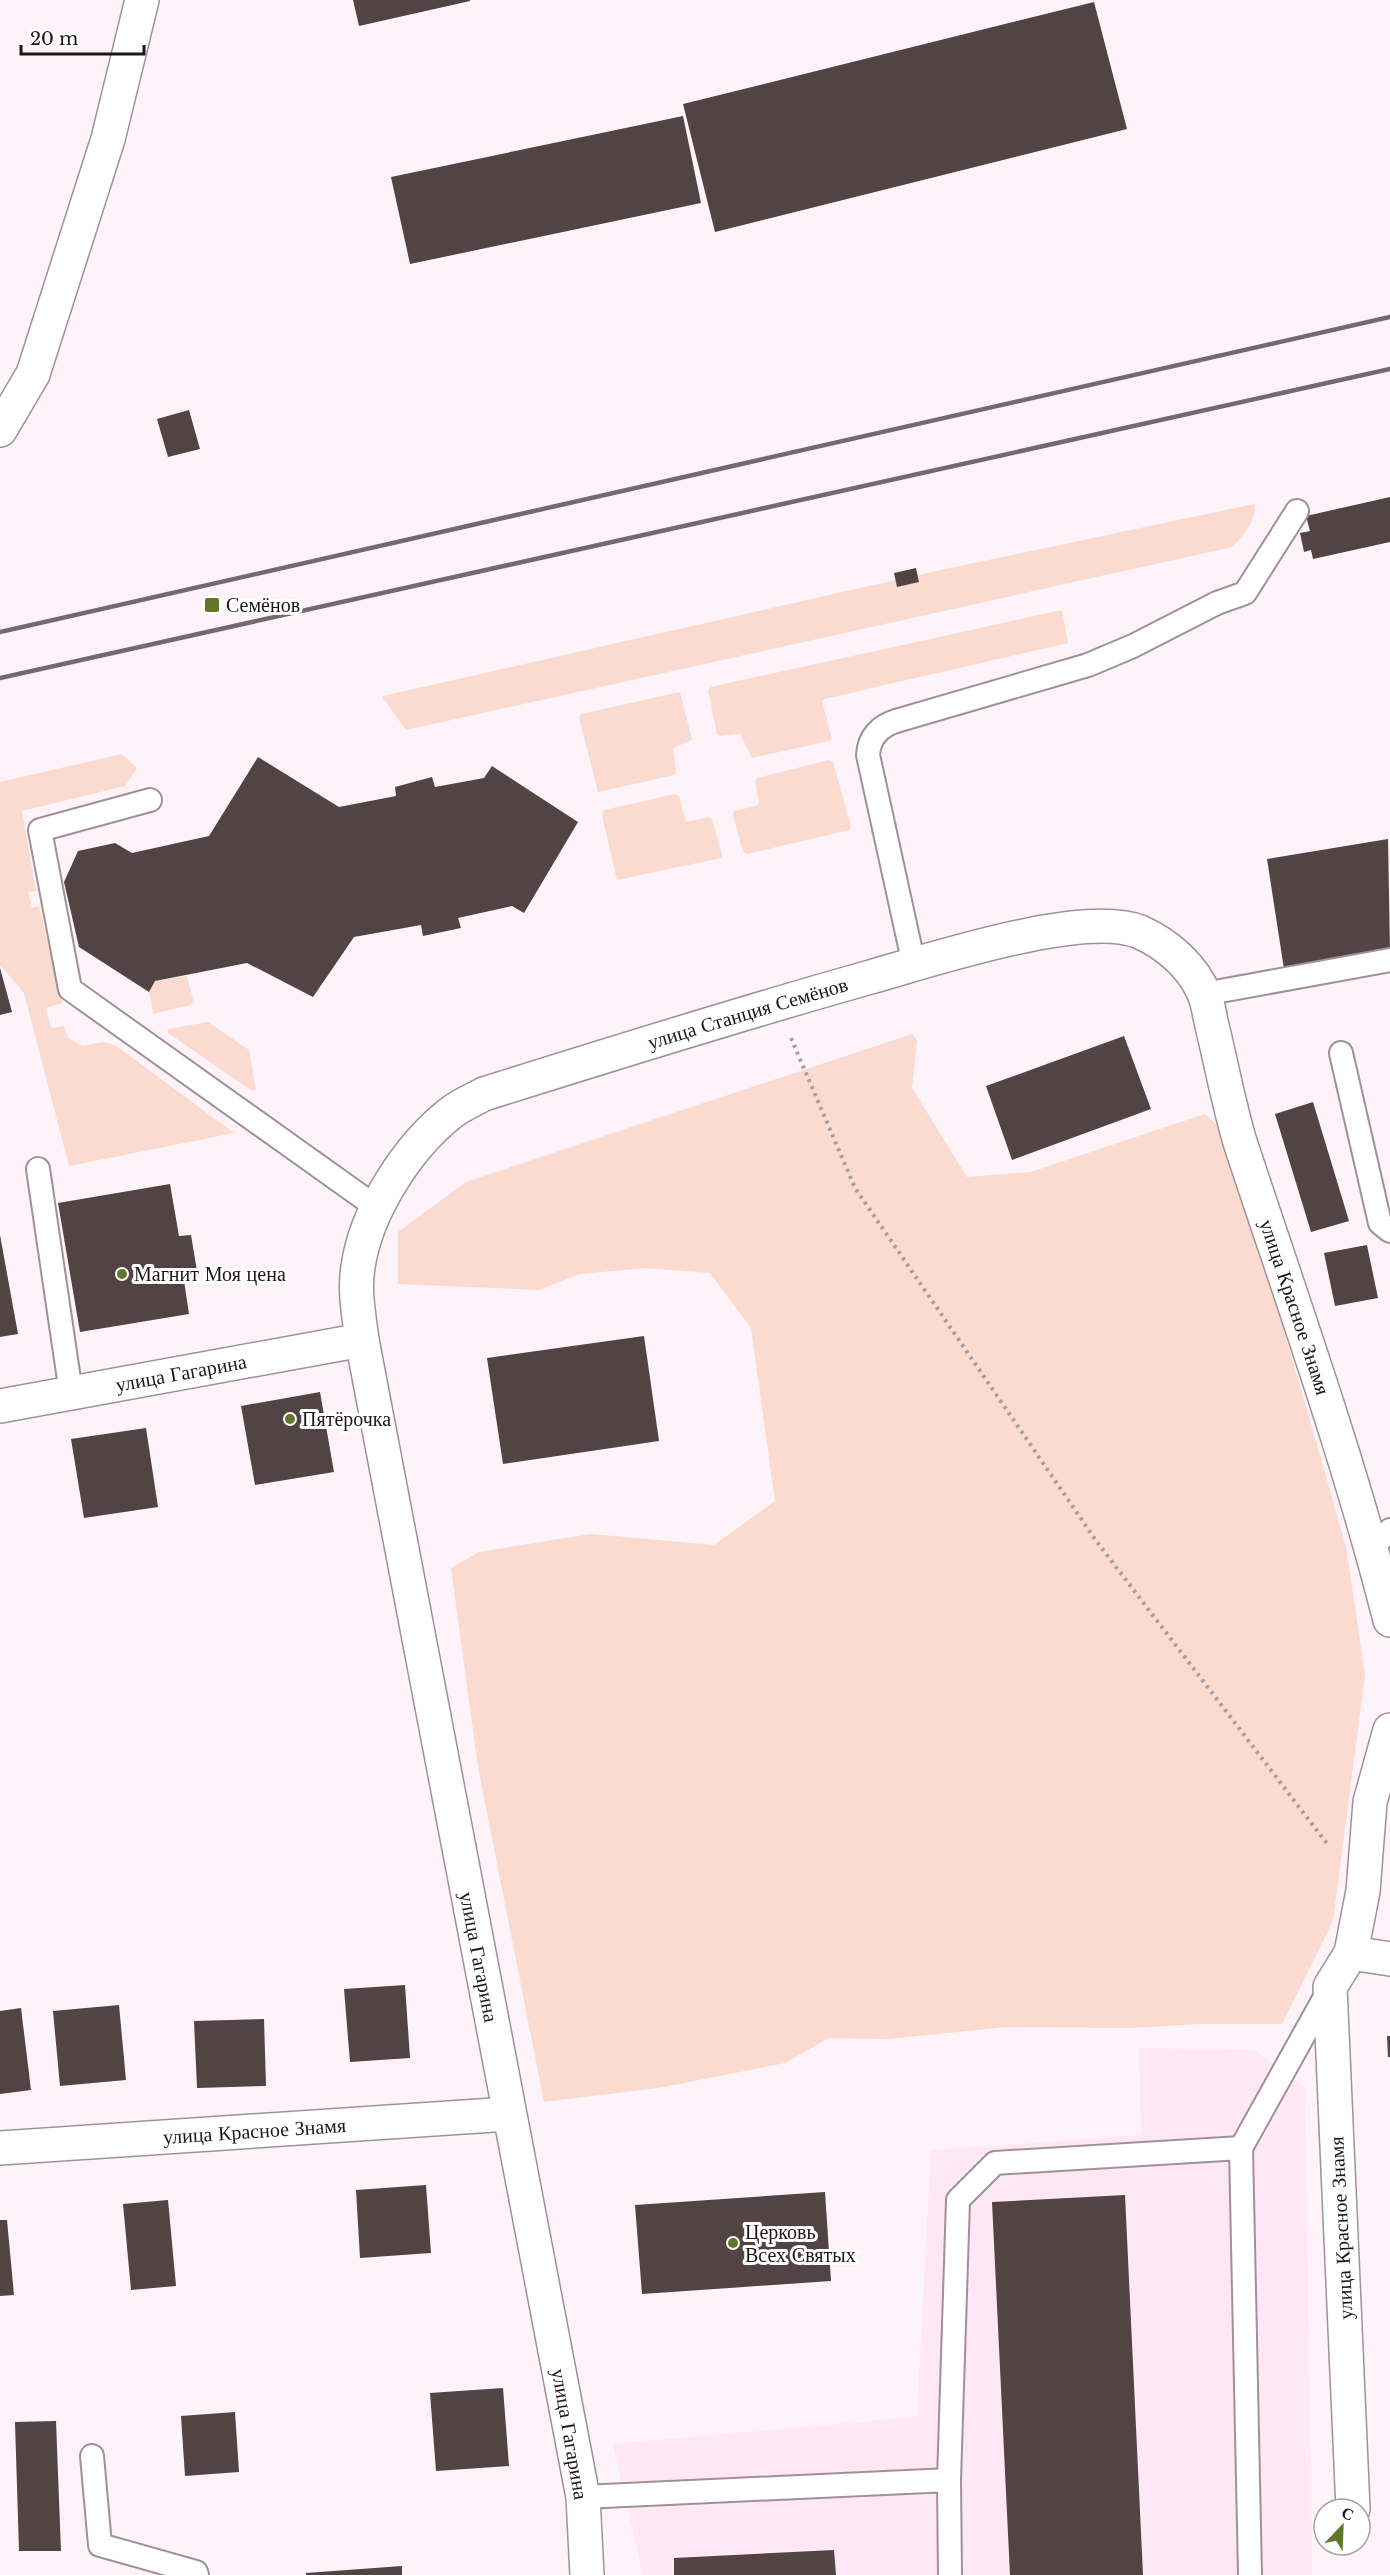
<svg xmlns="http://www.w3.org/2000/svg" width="1390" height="2575" viewBox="0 0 1390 2575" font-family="'Libre Baskerville',serif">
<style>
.built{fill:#ffe7f3}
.green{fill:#fbdbcf}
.building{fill:#524344}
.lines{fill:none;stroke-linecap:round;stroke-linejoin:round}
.lane-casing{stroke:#a09199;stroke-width:26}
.street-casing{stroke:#a09199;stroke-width:36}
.path{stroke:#a69ea2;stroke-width:4;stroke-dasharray:3 4.5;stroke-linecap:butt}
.lane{stroke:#fff;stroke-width:22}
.street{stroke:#fff;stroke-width:33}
.rail{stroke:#726a6e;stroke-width:4.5}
.poi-dot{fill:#607729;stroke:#fff;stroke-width:2}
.labels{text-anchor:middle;stroke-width:6;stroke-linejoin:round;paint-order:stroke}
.poi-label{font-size:20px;fill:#1c1619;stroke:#fff;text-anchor:start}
.street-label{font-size:20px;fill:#1c1619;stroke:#fff}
</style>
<rect width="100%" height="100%" fill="#fdf3f8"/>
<polygon class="built" points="1139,2048 1255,2050 1305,2088 1312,2575 643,2575 613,2444 917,2417 931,2150 1141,2135"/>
<g class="green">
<path d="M1254,504C1258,519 1242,537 1232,547L406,730L383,698V696L896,580L898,587L919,581L918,575Z"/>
<polygon points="1062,610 1068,643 824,699 822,701 832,739 829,741 752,758 740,734 720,736 717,734 708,690 711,687"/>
<polygon points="680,692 692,740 673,748 676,773 674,775 598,792 579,717 581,714"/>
<polygon points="122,754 137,768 125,786 22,811 36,891 28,892 32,908 39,906 62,1003 46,1008 51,1028 64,1026 68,1038 82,1046 102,1042 115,1045 234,1133 69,1166 24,993 0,965 0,782"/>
<polygon points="829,760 833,762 851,826 849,830 747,854 743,852 733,815 734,811 756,806 759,803 755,781 757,778"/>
<polygon points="675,794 679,796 686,822 708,817 712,819 722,854 721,858 617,880 602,815 604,810"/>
<polygon points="187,976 193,1000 191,1005 153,1014 149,992 155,981"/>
<polygon points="208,1022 249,1050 256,1090 252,1091 168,1033 168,1029"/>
<polygon points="912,1034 917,1040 912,1088 967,1177 1031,1172 1205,1114 1224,1131 1236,1183 1272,1291 1312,1427 1346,1547 1365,1675 1333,1921 1282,2024 1201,2024 1127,2028 1007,2027 889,2039 829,2038 785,2063 658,2088 544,2102 478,1767 451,1568 479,1552 591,1534 714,1545 775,1501 751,1328 710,1273 646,1268 580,1274 539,1290 398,1284 398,1232 466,1182"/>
</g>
<g class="building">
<polygon points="353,0 470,0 470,1 359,26"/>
<polygon points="1094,2 1127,129 715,232 683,104"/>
<polygon points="683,116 701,203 410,264 391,177"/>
<polygon points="189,410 200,449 168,457 157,419"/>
<polygon points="1390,497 1390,542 1313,559 1311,550 1304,552 1300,533 1310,531 1306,516"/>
<polygon points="916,568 919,582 897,587 894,573"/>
<polygon points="258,757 339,807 396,796 395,787 432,777 435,787 484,778 492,766 578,822 524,913 512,906 458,918 461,928 423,936 421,925 354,937 313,997 247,963 155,981 149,992 79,947 64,882 78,851 115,843 132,853 209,836"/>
<polygon points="1388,839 1390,952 1284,969 1267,859"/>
<polygon points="0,968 12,1012 0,1015"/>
<polygon points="1124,1036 1151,1109 1012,1160 986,1086"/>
<polygon points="1313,1102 1349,1221 1311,1232 1275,1114"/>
<polygon points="170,1184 179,1236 191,1235 197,1271 183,1274 189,1314 80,1332 58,1203"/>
<polygon points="0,1235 18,1334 0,1337"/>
<polygon points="1367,1245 1378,1298 1335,1306 1324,1253"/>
<polygon points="644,1336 659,1441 503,1464 487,1358"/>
<polygon points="320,1392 334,1472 255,1485 241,1406"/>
<polygon points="146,1428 158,1507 84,1518 71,1439"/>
<polygon points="405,1985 410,2058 350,2062 344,1989"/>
<polygon points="119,2005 126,2080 60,2086 53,2011"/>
<polygon points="21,2008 31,2090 0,2094 0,2011"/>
<polygon points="264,2019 266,2086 197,2088 194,2021"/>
<polygon points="1387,2036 1390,2036 1390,2057 1388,2057"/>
<polygon points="426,2185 431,2253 360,2258 356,2190"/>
<polygon points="825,2192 831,2281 642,2294 635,2205"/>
<polygon points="1125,2195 1143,2575 1010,2575 992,2202"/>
<polygon points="168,2200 176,2286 131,2290 123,2204"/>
<polygon points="0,2220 7,2220 14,2295 0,2296"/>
<polygon points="503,2388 509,2466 436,2471 430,2393"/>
<polygon points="235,2412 239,2472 185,2476 181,2416"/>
<polygon points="56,2421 61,2551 19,2551 15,2422"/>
<polygon points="834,2550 836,2575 674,2575 674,2558"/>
<polygon points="402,2566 402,2575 306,2575 306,2573"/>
</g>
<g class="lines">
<g class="lane-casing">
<g id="lane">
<polyline points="150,800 40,830 70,989 376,1207"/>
<path d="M914,965L868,755C869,737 880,726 896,721L1088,665L1133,646L1217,603L1245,593L1297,511"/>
<polyline points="1204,994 1390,960"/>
<polyline points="1341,1053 1380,1223 1390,1231"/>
<polyline points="38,1169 71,1393"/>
<polyline points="1372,1548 1390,1530"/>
<polyline points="1241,2148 1330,1988"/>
<polyline points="92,2456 100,2545 196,2572 197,2575"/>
<polyline points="949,2480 958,2200 995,2163 1241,2148 1250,2575"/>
<polyline points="583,2497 949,2480 950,2575"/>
</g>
</g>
<g class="street-casing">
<g id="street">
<polyline points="0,430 33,374 108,139 142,0"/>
<path id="s1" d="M0,1406L362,1340"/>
<polyline points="1351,1953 1390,1959"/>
<path id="s2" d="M0,2148L509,2114"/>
<polyline points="1353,2509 1330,1987 1351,1953 1363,1891 1370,1802 1390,1730"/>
<path id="s3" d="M587,2575L583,2497L362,1340C359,1316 354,1291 358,1267C366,1211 408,1146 452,1112C461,1105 473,1100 484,1094C611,1054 739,1014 867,978C928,961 1083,909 1140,932C1167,944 1194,967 1205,996C1209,1007 1210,1019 1213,1030C1222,1067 1229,1105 1240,1142C1292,1300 1349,1458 1390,1620"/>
</g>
</g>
<polyline class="path" points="791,1038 855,1188 1097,1542 1328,1845"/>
<use href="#lane" class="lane"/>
<use href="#street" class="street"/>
<g class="rail">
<polyline points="0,632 1390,317"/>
<polyline points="0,678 1390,369"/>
</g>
</g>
<g class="poi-dot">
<rect x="204" y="597" width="16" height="16" rx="3"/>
<circle cx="122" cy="1274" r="6"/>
<circle cx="290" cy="1419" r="6"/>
<circle cx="733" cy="2243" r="6"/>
</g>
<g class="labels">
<g class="poi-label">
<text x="226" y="612">Семёнов</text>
<text x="134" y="1281">Магнит Моя цена</text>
<text x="302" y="1426">Пятёрочка</text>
<text x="745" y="2239">Церковь<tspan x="745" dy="23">Всех Святых</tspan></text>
</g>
<g class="street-label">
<text dy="7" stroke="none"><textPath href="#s3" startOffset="1827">улица Станция Семёнов</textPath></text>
<text dy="7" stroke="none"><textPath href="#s3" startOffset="2649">улица Красное Знамя</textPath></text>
<text dy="7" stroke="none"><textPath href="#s1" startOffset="184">улица Гагарина</textPath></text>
<text transform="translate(479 1957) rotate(79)" y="7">улица Гагарина</text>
<text dy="7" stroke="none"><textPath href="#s2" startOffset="255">улица Красное Знамя</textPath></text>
<text transform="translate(1341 2228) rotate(-93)" y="7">улица Красное Знамя</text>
<text transform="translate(570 2434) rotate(80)" y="7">улица Гагарина</text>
</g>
</g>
<g transform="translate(1342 2527) rotate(23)"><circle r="28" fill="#ffffff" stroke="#a4a2a3" stroke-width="1.5"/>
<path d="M0-4.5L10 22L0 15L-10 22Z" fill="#607729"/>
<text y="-9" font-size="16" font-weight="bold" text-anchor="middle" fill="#1c1619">С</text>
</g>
<path d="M21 45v9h123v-9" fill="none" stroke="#1c1619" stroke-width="3"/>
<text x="30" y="45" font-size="18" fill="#1c1619" stroke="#ffffff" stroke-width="4.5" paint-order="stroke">20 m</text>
</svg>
